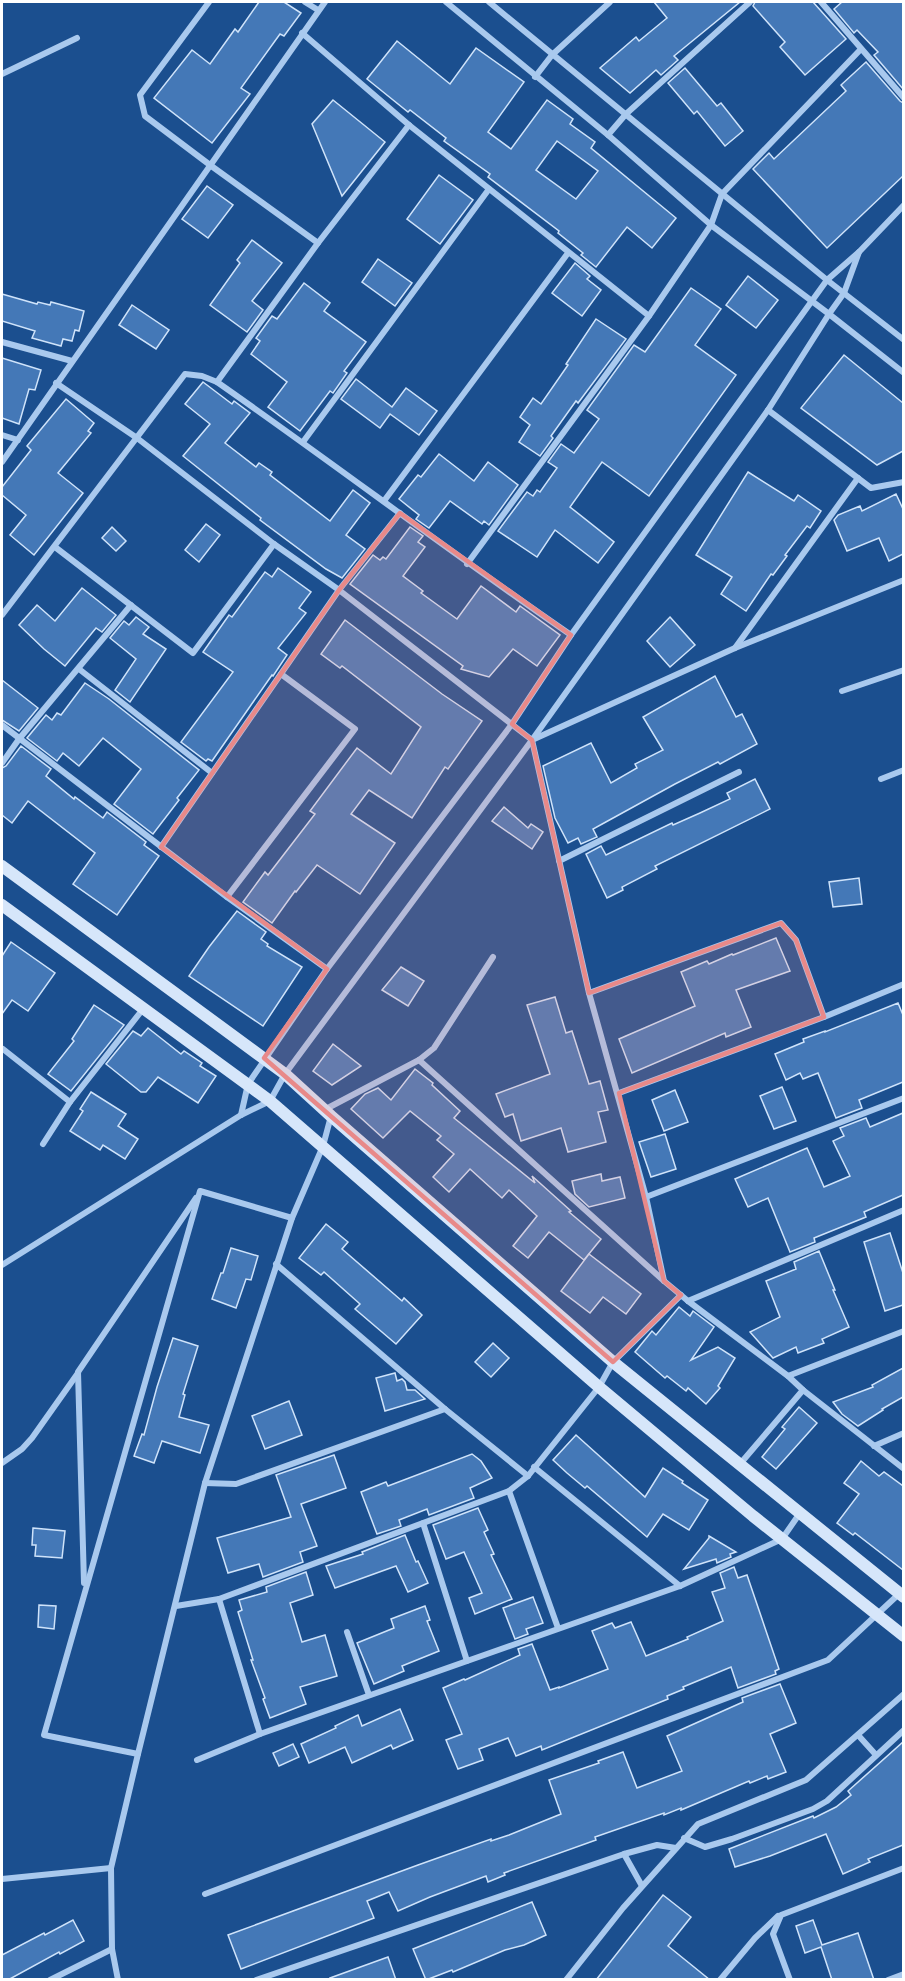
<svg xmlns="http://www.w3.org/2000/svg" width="905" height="1981" viewBox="0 0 905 1981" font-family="Figtree,sans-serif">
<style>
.building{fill:#4478b7;stroke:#cfe3fa;stroke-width:1.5;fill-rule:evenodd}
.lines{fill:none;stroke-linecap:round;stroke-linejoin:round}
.street{stroke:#a9c9ee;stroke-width:6}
.secondary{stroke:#d6e6fa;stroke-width:12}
.marked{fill:#e88989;fill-opacity:0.2;stroke:#e88989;stroke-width:4.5;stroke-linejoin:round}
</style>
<rect width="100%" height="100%" fill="#1b4f8f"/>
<g class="building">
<polygon points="259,2 284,2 301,13 284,36 280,34 241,88 250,94 212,143 154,98 192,50 210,64 235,29 238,32"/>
<polygon points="654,2 740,2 674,56 678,60 661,75 656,70 630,93 600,68 636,37 639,41 667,18"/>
<polygon points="755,2 813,2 846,39 805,75 780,47 785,42 753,6"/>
<polygon points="842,2 903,2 903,89 874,55 878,52 857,30 854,33 834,9"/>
<path d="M397,41L450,84L476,48L524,82L488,132L511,149L547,100L573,119L570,124L595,142L591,148L676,218L652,248L627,227L596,267L581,255L583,253L558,233L559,231L488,177L490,174L444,141L446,138L410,110L408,112L367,79ZM557,141L598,171L576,199L536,170Z"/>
<polygon points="866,62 900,101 903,103 903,176 827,248 753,169 769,153 774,159 846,91 841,85"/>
<polygon points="685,68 717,106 721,103 743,131 725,146 697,111 694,114 668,83"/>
<polygon points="333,100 385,142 342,196 312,124"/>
<polygon points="439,175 473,200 440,244 407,219"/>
<polygon points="207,186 233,205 208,238 182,219"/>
<polygon points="252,240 282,263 252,301 263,310 247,332 210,305 240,263 237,260"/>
<polygon points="378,259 412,283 395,306 362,282"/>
<polygon points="575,263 590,276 587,279 601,290 582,316 552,293"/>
<polygon points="748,276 778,300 756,328 726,305"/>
<polygon points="304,283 330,303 324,311 366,342 344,371 347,373 333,393 330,391 300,431 268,407 287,382 251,354 260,341 256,338 272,316 277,319"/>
<polygon points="691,288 721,309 695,345 736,375 649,496 602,462 570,507 614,542 598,563 555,530 537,557 498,531 527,492 533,496 537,490 540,492 557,468 548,462 561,444 574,453 599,419 587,410 634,345 645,352"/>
<polygon points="2,294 37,304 38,302 50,305 51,302 84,311 79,331 75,330 72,341 63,339 61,346 32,338 35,331 2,321"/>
<polygon points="132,305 169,330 156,349 119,325"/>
<polygon points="596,319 626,339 578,403 576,401 551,436 553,438 540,456 519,442 530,425 520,417 533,398 541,404 568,365 566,364"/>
<polygon points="844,355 903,403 903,451 877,465 801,408"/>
<polygon points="2,358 41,370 35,390 29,389 19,424 2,418"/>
<polygon points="356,379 392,407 406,388 437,411 419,435 390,414 380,428 341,399"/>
<polygon points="203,382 232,404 234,401 250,413 225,443 256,467 259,463 272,472 270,475 330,521 353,490 370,503 346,535 365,549 342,578 326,569 260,520 261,518 183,456 210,424 185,404"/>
<polygon points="66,399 94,423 88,431 91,433 58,473 83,493 34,555 10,535 26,515 2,495 2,487 31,450 27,446"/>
<polygon points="439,454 474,481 488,462 518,485 489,525 484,521 482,524 450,501 429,528 416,519 419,515 399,499 418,475 421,477"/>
<polygon points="748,472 794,501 798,495 821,511 810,528 807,526 785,555 787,556 773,575 771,574 746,611 721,594 732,577 696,555"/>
<polygon points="896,494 903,509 903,554 889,561 879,538 847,551 834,520 838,515 860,506 862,511"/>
<polygon points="206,524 220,535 199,562 185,550"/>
<polygon points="112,527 126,541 116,551 102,538"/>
<polygon points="410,527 423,536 418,542 425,547 403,576 423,591 421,593 457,619 481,586 516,612 520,606 560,635 537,666 513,649 489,677 461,669 463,666 350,584 373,555 380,560 383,557 386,559"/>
<polygon points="278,568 311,592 299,608 306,613 278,648 287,655 273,676 272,675 212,761 208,759 206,761 181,742 233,672 203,652 229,615 232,617 265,572 272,577"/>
<polygon points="82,588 116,615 102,632 96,628 65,666 44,649 19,625 37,605 55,621"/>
<polygon points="136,617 149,627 143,634 166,649 130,702 115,690 136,659 110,638 124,621 129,625"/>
<polygon points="670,617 695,645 670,667 647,641"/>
<polygon points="345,620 442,694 482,721 448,769 445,767 412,818 369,790 351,814 395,843 360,894 317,865 296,892 295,891 272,923 243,902 265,872 268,875 315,814 310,811 357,748 391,774 421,727 342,666 340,668 321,654"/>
<polygon points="715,676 736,717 742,714 757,744 720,764 718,762 675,784 604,823 593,829 597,837 581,844 578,838 568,843 555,818 543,766 591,743 611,783 637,768 635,764 663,750 643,717"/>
<polygon points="2,680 38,708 19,731 2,720"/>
<polygon points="85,683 109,699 199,770 177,798 179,800 153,834 114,804 141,769 103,738 79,766 63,753 57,761 27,738 46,715 52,720 57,713 61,715"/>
<polygon points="21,746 51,769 46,776 74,799 75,797 103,818 107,812 146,842 144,845 159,856 117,915 73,884 95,853 28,801 12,823 2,815 2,768 6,766"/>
<polygon points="755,779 770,809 655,866 657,869 622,887 623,890 607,898 586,854 601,846 606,855 672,823 673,825 700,813 730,799 727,793"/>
<polygon points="504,807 528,828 531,824 543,832 532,849 492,821"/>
<polygon points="859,878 862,904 833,907 829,882"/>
<polygon points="237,911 266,932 261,939 268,944 267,946 302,967 263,1026 189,976 209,947"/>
<polygon points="776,938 790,971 736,990 751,1027 726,1037 725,1033 632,1073 619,1039 695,1006 681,972 707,961 709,964 732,954 733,955"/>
<polygon points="11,942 55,973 28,1011 12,1000 2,1014 2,956"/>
<polygon points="401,967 424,981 408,1006 382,990"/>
<polygon points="555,997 566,1033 572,1031 589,1084 600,1081 608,1110 598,1112 606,1142 568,1152 561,1128 521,1141 513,1114 505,1117 496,1094 550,1074 527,1005"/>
<polygon points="898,1003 903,1015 903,1082 859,1100 862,1108 836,1118 818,1073 803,1079 800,1073 786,1080 775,1054 804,1042 803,1039 825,1031 825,1032"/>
<polygon points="94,1005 124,1025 71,1091 48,1074 74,1041 72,1039"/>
<polygon points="148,1028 181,1054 184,1051 202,1063 200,1066 216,1076 198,1103 158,1077 146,1092 141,1092 106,1064 133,1031 141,1036"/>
<polygon points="333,1044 361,1066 332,1085 313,1071"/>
<polygon points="415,1069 433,1083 432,1085 460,1111 454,1118 535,1183 532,1176 571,1211 569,1212 601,1239 584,1260 549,1232 528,1258 513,1246 537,1216 509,1190 502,1198 470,1169 449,1192 433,1177 454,1154 437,1140 441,1136 410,1111 383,1138 351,1109 365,1094 378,1088 391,1100"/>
<polygon points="782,1087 796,1121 774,1129 760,1096"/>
<polygon points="675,1090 688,1122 664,1131 652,1100"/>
<polygon points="91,1092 126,1114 118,1126 138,1139 125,1159 103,1145 100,1150 70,1131 83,1111 80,1109"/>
<polygon points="903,1113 903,1195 864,1212 866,1217 814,1238 815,1242 790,1252 768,1198 748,1207 735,1179 807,1148 824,1187 850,1176 833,1141 844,1136 840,1128 866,1118 870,1127"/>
<polygon points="665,1134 676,1169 651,1177 639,1142"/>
<polygon points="601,1174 602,1181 620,1177 625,1198 589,1207 575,1194 572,1181"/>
<polygon points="326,1224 348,1242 342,1249 402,1301 404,1298 422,1315 396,1344 355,1309 360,1304 324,1272 321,1275 299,1258"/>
<polygon points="890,1233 903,1273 903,1305 885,1311 864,1242"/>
<polygon points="231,1248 258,1256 251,1280 246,1279 236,1308 212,1299 221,1273 223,1273"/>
<polygon points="819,1251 835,1290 833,1290 849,1327 822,1339 824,1343 798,1353 796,1347 773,1358 750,1332 780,1317 766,1281 796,1269 794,1262"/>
<polygon points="589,1254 641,1294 626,1314 603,1297 590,1313 561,1291"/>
<polygon points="679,1307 690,1316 693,1311 714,1327 691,1360 718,1347 735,1358 718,1386 720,1388 706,1404 688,1388 686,1391 667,1376 665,1378 635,1352 652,1331 656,1335"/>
<polygon points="173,1338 198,1346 183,1394 185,1395 179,1417 209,1425 200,1453 162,1441 154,1463 134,1456 142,1434 144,1435 157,1387"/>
<polygon points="493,1343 509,1358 491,1377 475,1362"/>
<polygon points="903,1368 903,1397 882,1409 883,1410 858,1426 842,1414 833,1402 873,1387 872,1385"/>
<polygon points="395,1373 397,1381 402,1379 405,1382 407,1390 415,1390 425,1399 385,1411 376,1378"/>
<polygon points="289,1401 302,1435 265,1449 252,1416"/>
<polygon points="799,1407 817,1423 776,1469 762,1457 785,1429 782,1427"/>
<polygon points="576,1435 645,1497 663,1468 683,1481 682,1483 708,1500 689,1530 663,1514 647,1537 587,1486 585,1488 567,1473 553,1460"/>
<polygon points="472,1454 481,1461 492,1478 470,1488 474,1498 429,1515 427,1509 399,1520 401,1526 377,1534 361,1492 386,1482 388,1486"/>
<polygon points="334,1455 346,1488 301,1504 317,1546 300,1552 303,1562 263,1577 259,1564 228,1573 217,1538 291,1517 276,1475"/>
<polygon points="861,1461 879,1476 884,1472 903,1486 903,1570 855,1533 853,1535 837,1523 859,1494 844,1483"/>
<polygon points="478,1508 488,1530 484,1532 494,1554 491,1555 512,1599 475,1614 469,1598 482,1593 464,1552 446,1559 433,1525"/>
<polygon points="33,1528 65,1531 62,1558 35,1556 36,1545 32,1545"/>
<polygon points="405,1535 416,1562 418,1561 428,1583 408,1592 396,1566 335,1588 326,1566 363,1554 362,1552"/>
<polygon points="709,1536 736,1552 730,1554 731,1557 717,1563 716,1559 684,1569 709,1538"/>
<polygon points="734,1567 738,1578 747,1575 779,1669 775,1671 776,1674 738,1688 731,1667 683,1687 684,1689 667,1696 668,1699 542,1750 541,1746 516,1756 508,1738 479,1749 483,1760 458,1769 446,1740 462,1734 443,1688 464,1679 465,1680 520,1655 518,1649 532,1644 550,1690 559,1687 559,1688 608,1669 592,1631 612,1623 615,1628 631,1622 646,1656 688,1639 687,1637 723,1621 712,1592 725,1588 720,1573"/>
<polygon points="306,1572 313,1595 290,1603 302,1642 325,1635 337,1676 300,1687 306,1704 270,1718 263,1699 265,1698 251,1660 253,1660 238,1612 242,1610 239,1600 267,1592 266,1587"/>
<polygon points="533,1597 543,1623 526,1629 528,1634 515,1639 503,1608"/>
<polygon points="39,1605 56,1606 54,1629 38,1627"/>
<polygon points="425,1606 430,1620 427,1621 439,1651 402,1666 404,1671 374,1684 357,1643 394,1628 391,1619"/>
<polygon points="780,1684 796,1723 770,1734 786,1772 768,1779 767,1776 750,1783 749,1781 681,1810 681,1808 664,1815 664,1813 595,1837 596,1840 504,1873 505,1875 488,1882 486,1876 430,1897 398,1911 389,1892 367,1901 374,1918 241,1969 228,1935 418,1865 491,1839 491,1841 509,1835 561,1814 549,1780 599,1763 598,1761 623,1752 637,1788 682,1771 667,1736 743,1702 742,1698"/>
<polygon points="400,1709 413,1740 393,1749 391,1745 352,1763 345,1747 309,1763 301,1744 336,1728 335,1726 358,1715 362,1726"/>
<polygon points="903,1742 903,1845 868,1859 870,1862 843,1874 826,1834 770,1856 735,1867 729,1849 813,1816 814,1818 836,1807 851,1795 848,1791"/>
<polygon points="293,1744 299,1757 279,1766 273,1753"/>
<polygon points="663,1895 691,1917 668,1946 710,1980 596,1980"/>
<polygon points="532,1902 546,1935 524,1945 505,1950 453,1972 452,1970 426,1980 413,1949"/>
<polygon points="73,1920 84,1941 60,1954 59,1952 8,1980 2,1980 2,1955 44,1933 45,1935"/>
<polygon points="813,1920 822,1945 858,1933 874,1980 832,1980 821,1947 805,1953 796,1926"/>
<polygon points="388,1957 396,1980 331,1980 330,1978"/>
</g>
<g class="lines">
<g class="street">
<polyline points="209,2 140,95 145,116 210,165 318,243"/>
<polyline points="305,2 318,10"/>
<polyline points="446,2 608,135 711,225 829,314 904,373"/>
<polyline points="489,2 827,280 904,340"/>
<polyline points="821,2 904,98"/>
<polyline points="302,33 409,125 649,316"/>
<polyline points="2,74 77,38"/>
<polyline points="535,77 552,55 610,2"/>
<polyline points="608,135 626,114 750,2"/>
<polyline points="2,342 72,361"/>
<polyline points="217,382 318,243 409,125"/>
<polyline points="56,383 137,438 274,544 339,590 532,740 589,993 646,1197 664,1281"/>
<polyline points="768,410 871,488 904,482"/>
<polyline points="2,435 18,440"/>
<polyline points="303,442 489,189"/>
<polyline points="2,462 325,2"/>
<polyline points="384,501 568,253"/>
<polyline points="55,547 193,653 274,544"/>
<polyline points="467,564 649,316 711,225 722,194 861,49"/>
<path d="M2,615L185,374L202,376L217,382C336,465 451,553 571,635"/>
<polyline points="735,648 858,478"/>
<polyline points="79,669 212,773"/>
<polyline points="842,691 904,670"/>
<polyline points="2,725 227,897 327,969"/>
<polyline points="532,740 735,648 904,580"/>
<polyline points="2,763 19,739 131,605"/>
<polyline points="881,779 904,770"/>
<polyline points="161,847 339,590 400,513"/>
<polyline points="559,861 739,772"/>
<polyline points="227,897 355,729 281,674"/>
<polyline points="589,993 781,923 796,940 824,1017"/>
<polyline points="3,1049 70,1102"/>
<polyline points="419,1060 664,1281 688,1301 788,1376 803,1390 904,1469"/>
<polyline points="619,1093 824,1017 904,984"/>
<polyline points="324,1110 419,1060 434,1048 493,957"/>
<polyline points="241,1115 248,1084 327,969 512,724 571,635 827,280 859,252 904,205"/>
<polyline points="43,1144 70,1102 143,1009"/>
<polyline points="646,1197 904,1098"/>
<polyline points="276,1264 445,1409 528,1476"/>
<polyline points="2,1265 241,1115 270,1101 285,1074 532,740 768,410 829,314 844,293 859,252"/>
<polyline points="688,1301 904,1210"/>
<polyline points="788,1376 904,1331"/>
<polyline points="874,1446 904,1433"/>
<polyline points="2,1463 22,1449 32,1438 78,1373"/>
<polyline points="740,1464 803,1390"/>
<polyline points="534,1467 680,1586"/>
<polyline points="205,1483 236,1484 445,1409"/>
<polyline points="509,1491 558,1628"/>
<polyline points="423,1523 467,1661"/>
<polyline points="84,1583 78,1372 196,1198"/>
<polyline points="219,1599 260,1734 680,1586 782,1539 800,1513"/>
<polyline points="176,1606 219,1599 509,1491 528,1476 599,1387 613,1362 681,1295"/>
<polyline points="347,1632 369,1695"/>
<polyline points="858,1735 876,1755"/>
<polyline points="138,1754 44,1735 200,1191 292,1218"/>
<polyline points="197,1760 260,1734"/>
<polyline points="684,1838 705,1847 732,1839 813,1809 827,1801 904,1730"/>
<polyline points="624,1854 642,1886"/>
<polyline points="2,1879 111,1868"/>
<polyline points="205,1894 828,1660 900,1593"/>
<polyline points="50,1980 112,1949"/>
<polyline points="118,1980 112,1949 111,1868 138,1754 205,1483 292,1218 323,1146 331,1116"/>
<polyline points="256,1980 624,1854 657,1845 676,1848"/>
<polyline points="566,1980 623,1908 698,1824 806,1780 904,1694"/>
<polyline points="720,1980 755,1938 778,1916"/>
<polyline points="790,1980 773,1934 781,1915 904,1868"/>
<polyline points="888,1980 904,1974"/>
</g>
<g class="secondary">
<polyline points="2,866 285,1074 331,1116 613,1362 904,1597"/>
<polyline points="2,905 270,1101 599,1387 753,1516 904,1636"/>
</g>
</g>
<path class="marked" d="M400,513L571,635L512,724L532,740L589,993L781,923L796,940L824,1017L619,1093L664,1281L681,1295L613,1362L264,1058L327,969L161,847L339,590Z"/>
<rect width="905" height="1981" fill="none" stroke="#ffffff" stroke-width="6"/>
</svg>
